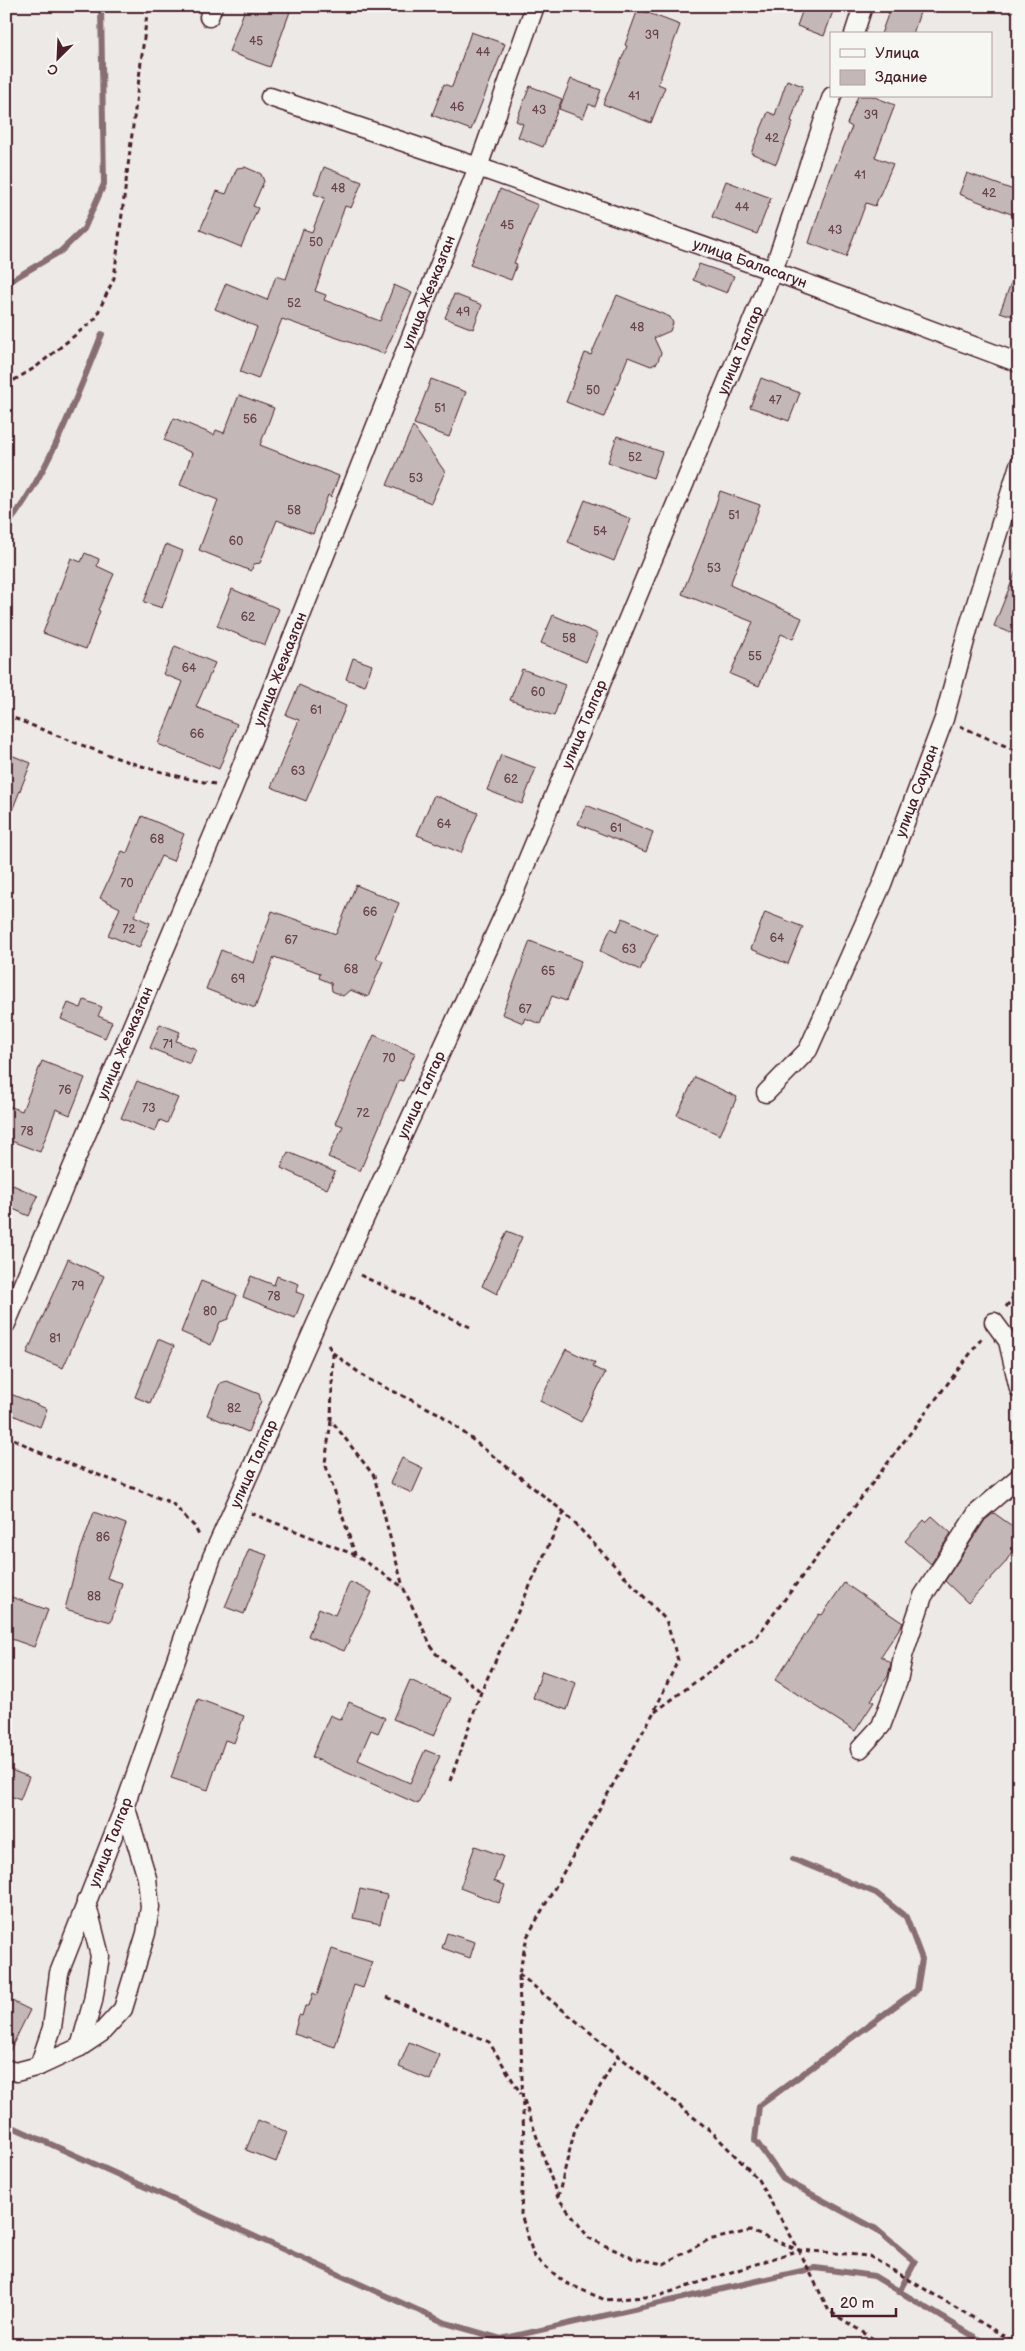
<svg xmlns="http://www.w3.org/2000/svg" width="1025" height="2351" viewBox="0 0 1025 2351" font-family="'Balsamiq Sans',sans-serif">
<style>
.lines{fill:none;stroke-linecap:round;stroke-linejoin:round}
.stream{stroke:#886e73;stroke-width:6}
.building{fill:#c4b7b7;stroke:#4a1f2b}
.minor-casing{stroke:#4a1f2b;stroke-width:21}
.path{stroke:#4a1f2b;stroke-width:3;stroke-dasharray:5 4;stroke-linecap:butt}
.minor{stroke:#f6f6f2;stroke-width:18}
.labels{text-anchor:middle;stroke-width:4.5;stroke-linejoin:round;paint-order:stroke}
.number-label{font-size:12px;fill:#68454e}
.street-label{font-size:15px;fill:#4a1f2b;stroke:#f6f6f2}
</style>
<rect width="100%" height="100%" fill="#ece9e6"/>
<filter id="ink" filterUnits="userSpaceOnUse"><feTurbulence type="fractalNoise" baseFrequency=".02" numOctaves="2"/><feDisplacementMap in="SourceGraphic" scale="10" xChannelSelector="R" yChannelSelector="G"/><feConvolveMatrix kernelMatrix="1 2 1 2 8 2 1 2 1" color-interpolation-filters="sRGB"/></filter>
<g filter="url(#ink)">
<g class="lines">
<g class="stream">
<polyline points="6,281 12,280 61,251 84,229 104,184 101,6"/>
<path d="M6,527C49,473 76,398 102,334"/>
<polyline points="793,1859 876,1893 906,1917 922,1959 917,1990 759,2106 755,2140 783,2179 876,2229 915,2262 899,2292"/>
<polyline points="6,2124 446,2323 501,2339 815,2268 874,2276 988,2345"/>
</g>
</g>
<g class="building">
<polygon points="246,6 292,6 270,67 229,52"/>
<polygon points="804,6 835,6 824,36 797,26"/>
<polygon points="891,6 922,6 913,34 881,34"/>
<polygon points="638,9 680,25 658,84 665,87 651,123 603,104 627,46 625,45"/>
<polygon points="471,32 505,44 471,130 432,115 444,84 452,87"/>
<polygon points="571,79 601,90 595,107 589,104 583,118 559,109"/>
<polygon points="787,80 803,86 791,121 793,122 776,164 751,153 768,112 775,115"/>
<polygon points="530,86 562,99 543,147 518,137 523,124 516,121"/>
<polygon points="858,96 872,96 895,105 875,157 893,164 875,206 866,203 846,257 809,243 827,187 852,127 847,124"/>
<polygon points="245,167 261,174 264,181 253,206 258,208 241,247 200,230 217,191 226,194 237,168"/>
<polygon points="324,167 362,182 351,208 345,206 315,291 326,295 324,300 380,321 394,285 412,293 384,354 282,319 258,379 240,372 257,327 215,309 226,283 267,300 276,276 286,279 303,229 312,232 325,198 314,194"/>
<polygon points="967,173 1019,192 1019,217 959,194"/>
<polygon points="726,181 771,198 757,234 712,217"/>
<polygon points="500,189 538,205 514,263 517,264 511,280 470,265"/>
<polygon points="699,264 734,276 727,293 693,280"/>
<polygon points="1017,267 1019,268 1019,318 1000,312"/>
<polygon points="454,294 482,305 473,329 445,318"/>
<polygon points="617,295 670,317 673,323 670,331 654,338 661,353 657,363 651,366 628,357 604,417 566,402 585,353 591,355"/>
<polygon points="761,378 800,393 789,421 750,407"/>
<polygon points="431,379 466,392 449,437 414,424"/>
<polygon points="239,395 274,408 260,445 339,476 331,497 328,495 313,534 277,520 260,563 254,564 251,571 199,550 218,500 180,485 192,453 164,440 174,418 214,435 216,430 224,433"/>
<polygon points="413,426 445,472 431,503 387,485"/>
<polygon points="617,436 662,452 653,478 608,462"/>
<polygon points="720,491 760,505 730,585 802,618 793,639 781,634 759,686 730,674 753,622 682,594 709,526"/>
<polygon points="585,500 631,519 614,561 568,542"/>
<polygon points="166,544 183,551 162,608 144,602"/>
<polygon points="85,553 99,559 97,566 114,574 98,610 100,611 86,649 43,633 71,558 81,562"/>
<polygon points="1018,566 1019,566 1019,636 994,626"/>
<polygon points="232,589 279,609 265,645 217,626"/>
<polygon points="553,615 598,634 586,662 541,643"/>
<polygon points="175,646 215,663 196,707 237,724 219,769 158,744 183,682 163,674"/>
<polygon points="353,658 372,665 365,686 346,679"/>
<polygon points="522,669 565,685 554,716 510,700"/>
<polygon points="299,685 346,706 306,801 271,787 299,720 286,715"/>
<polygon points="6,753 31,763 7,823 6,823"/>
<polygon points="501,755 536,768 522,804 487,790"/>
<polygon points="434,795 478,813 461,853 417,835"/>
<polygon points="586,805 653,832 646,852 578,824"/>
<polygon points="142,816 184,834 173,861 161,856 134,916 150,923 139,948 108,935 120,908 100,898 122,851 127,853"/>
<polygon points="356,885 399,903 376,958 383,961 368,997 350,990 343,996 332,991 331,983 319,978 320,973 274,957 255,1008 206,989 221,950 254,963 272,911 336,934"/>
<polygon points="765,912 803,927 788,964 751,949"/>
<polygon points="623,918 657,934 640,970 600,951 611,928 617,931"/>
<polygon points="530,941 581,961 566,1001 552,996 540,1024 525,1018 523,1023 502,1014"/>
<polygon points="84,1000 102,1007 98,1016 112,1022 105,1038 61,1019 68,1003 81,1008"/>
<polygon points="160,1024 180,1032 176,1041 196,1049 190,1064 150,1048"/>
<polygon points="374,1035 415,1053 403,1081 399,1080 360,1171 328,1157 343,1126 335,1123"/>
<polygon points="42,1061 85,1078 70,1115 56,1109 40,1152 6,1139 6,1105 22,1111"/>
<polygon points="695,1077 737,1097 720,1135 677,1115"/>
<polygon points="137,1081 178,1098 167,1123 160,1120 155,1132 121,1118"/>
<polygon points="288,1152 335,1172 327,1189 281,1168"/>
<polygon points="6,1182 38,1196 29,1216 6,1206"/>
<polygon points="507,1231 522,1237 497,1294 482,1286"/>
<polygon points="68,1259 104,1276 63,1368 27,1353"/>
<polygon points="251,1276 274,1285 277,1276 299,1284 296,1292 304,1295 295,1318 243,1297"/>
<polygon points="201,1281 237,1295 228,1319 220,1322 211,1345 181,1332"/>
<polygon points="158,1339 174,1346 150,1403 135,1397"/>
<polygon points="566,1349 595,1363 593,1367 605,1373 581,1422 540,1401"/>
<polygon points="227,1381 259,1394 261,1401 248,1432 207,1415 220,1383"/>
<polygon points="6,1392 47,1409 40,1427 6,1412"/>
<polygon points="402,1458 423,1468 412,1493 390,1483"/>
<polygon points="94,1512 126,1524 107,1578 122,1583 111,1622 65,1609 80,1551"/>
<polygon points="994,1513 1019,1531 1019,1540 1005,1563 968,1603 945,1581 985,1520"/>
<polygon points="932,1516 951,1533 931,1564 905,1541 924,1520 926,1522"/>
<polygon points="249,1549 267,1555 244,1614 225,1607"/>
<polygon points="350,1582 372,1592 344,1651 308,1636 319,1608 335,1615"/>
<polygon points="844,1583 903,1623 881,1656 891,1663 888,1676 871,1700 874,1702 855,1731 775,1680 819,1614 822,1615"/>
<polygon points="6,1595 48,1610 34,1647 6,1637"/>
<polygon points="542,1671 576,1683 567,1710 533,1698"/>
<polygon points="410,1680 451,1698 434,1736 393,1719"/>
<polygon points="198,1699 244,1716 234,1743 225,1740 208,1790 171,1778"/>
<polygon points="349,1702 385,1718 378,1733 371,1730 358,1760 410,1783 425,1750 440,1756 418,1804 312,1757 330,1715 341,1720"/>
<polygon points="6,1768 29,1777 20,1800 6,1794"/>
<polygon points="475,1846 503,1856 494,1881 505,1885 499,1903 460,1888"/>
<polygon points="360,1889 387,1895 380,1924 353,1918"/>
<polygon points="447,1933 475,1942 470,1958 442,1948"/>
<polygon points="332,1949 372,1962 363,1988 354,1985 335,2047 294,2034 299,2015 302,2016 305,2006 309,2006 313,1993 317,1995"/>
<polygon points="6,1998 30,2010 6,2058"/>
<polygon points="409,2042 440,2055 430,2080 399,2067"/>
<polygon points="258,2120 287,2132 276,2162 246,2150"/>
</g>
<g class="lines">
<g class="minor-casing">
<g id="minor">
<polyline points="209,17 213,6"/>
<polyline points="854,34 863,6"/>
<path id="s1" d="M270,97L478,167L773,271L1019,363"/>
<path id="s2" d="M766,1093L808,1050L882,884L944,719L969,626L1019,465"/>
<polyline points="994,1322 1008,1341 1019,1389"/>
<path id="s3" d="M6,1324L233,788L478,167L535,6"/>
<polyline points="860,1749 881,1726 898,1681 903,1656 923,1596 977,1513 1019,1477"/>
<polyline points="80,2047 93,2001 100,1956 86,1901"/>
<path id="s4" d="M39,2066L52,2028L59,1973L125,1805L212,1557L316,1324L512,897L773,271L832,96"/>
<polyline points="6,2069 16,2072 39,2066 80,2047 101,2033 123,2009 146,1933 150,1907 147,1878 125,1805"/>
</g>
</g>
<g class="path">
<polyline points="6,385 36,367 95,319 114,278 148,6"/>
<path d="M6,715C76,743 141,771 215,784"/>
<polyline points="960,726 1019,752"/>
<polyline points="360,1275 470,1327"/>
<polyline points="1006,1307 1019,1289"/>
<polyline points="328,1345 333,1353 366,1378 440,1414 564,1512 666,1620 678,1660 654,1712 527,1937 519,1974 524,2147 521,2214 534,2257 564,2282 605,2300 658,2296 799,2250"/>
<polyline points="333,1353 331,1420 374,1476 403,1587"/>
<polyline points="331,1421 325,1463 355,1554"/>
<polyline points="6,1435 41,1453 172,1503 194,1526 200,1537"/>
<polyline points="251,1513 355,1555 403,1587 434,1652 481,1692"/>
<polyline points="655,1712 757,1636 982,1338"/>
<polyline points="450,1781 481,1692 564,1512"/>
<polyline points="519,1974 714,2134 757,2178 799,2250 829,2311 883,2345"/>
<polyline points="387,1997 489,2042 521,2094"/>
<polyline points="524,2100 558,2198 589,2238 632,2258 664,2264 708,2240 750,2231 799,2250 869,2256 1019,2345"/>
<polyline points="558,2197 575,2129 618,2056"/>
</g>
<use href="#minor" class="minor"/>
</g>
</g>
<g class="labels">
<g class="number-label">
<text x="652" y="39">39</text>
<text x="256" y="45">45</text>
<text x="483" y="56">44</text>
<text x="634" y="100">41</text>
<text x="457" y="111">46</text>
<text x="539" y="114">43</text>
<text x="871" y="119">39</text>
<text x="772" y="142">42</text>
<text x="860" y="179">41</text>
<text x="338" y="192">48</text>
<text x="989" y="197">42</text>
<text x="742" y="211">44</text>
<text x="507" y="229">45</text>
<text x="835" y="234">43</text>
<text x="316" y="246">50</text>
<text x="294" y="307">52</text>
<text x="463" y="316">49</text>
<text x="637" y="331">48</text>
<text x="593" y="394">50</text>
<text x="775" y="404">47</text>
<text x="440" y="412">51</text>
<text x="250" y="423">56</text>
<text x="635" y="461">52</text>
<text x="416" y="482">53</text>
<text x="294" y="514">58</text>
<text x="734" y="519">51</text>
<text x="600" y="535">54</text>
<text x="236" y="545">60</text>
<text x="714" y="572">53</text>
<text x="248" y="621">62</text>
<text x="569" y="642">58</text>
<text x="755" y="660">55</text>
<text x="189" y="672">64</text>
<text x="538" y="696">60</text>
<text x="316" y="714">61</text>
<text x="197" y="738">66</text>
<text x="298" y="775">63</text>
<text x="511" y="783">62</text>
<text x="444" y="828">64</text>
<text x="616" y="832">61</text>
<text x="157" y="843">68</text>
<text x="127" y="887">70</text>
<text x="370" y="916">66</text>
<text x="129" y="933">72</text>
<text x="777" y="942">64</text>
<text x="291" y="944">67</text>
<text x="629" y="953">63</text>
<text x="351" y="973">68</text>
<text x="548" y="975">65</text>
<text x="238" y="983">69</text>
<text x="525" y="1013">67</text>
<text x="168" y="1048">71</text>
<text x="389" y="1062">70</text>
<text x="65" y="1094">76</text>
<text x="149" y="1112">73</text>
<text x="363" y="1117">72</text>
<text x="27" y="1135">78</text>
<text x="78" y="1290">79</text>
<text x="274" y="1300">78</text>
<text x="210" y="1315">80</text>
<text x="55" y="1342">81</text>
<text x="234" y="1412">82</text>
<text x="103" y="1541">86</text>
<text x="94" y="1600">88</text>
</g>
<g class="street-label">
<text dy="5" stroke="none"><textPath href="#s1" startOffset="508">улица Баласагун</textPath></text>
<text dy="5" stroke="none"><textPath href="#s3" startOffset="1115">улица Жезказган</textPath></text>
<text dy="5" stroke="none"><textPath href="#s4" startOffset="1856">улица Талгар</textPath></text>
<text dy="5" stroke="none"><textPath href="#s3" startOffset="710">улица Жезказган</textPath></text>
<text dy="5" stroke="none"><textPath href="#s4" startOffset="1451">улица Талгар</textPath></text>
<text dy="5" stroke="none"><textPath href="#s2" startOffset="341">улица Сауран</textPath></text>
<text dy="5" stroke="none"><textPath href="#s3" startOffset="305">улица Жезказган</textPath></text>
<text dy="5" stroke="none"><textPath href="#s4" startOffset="1046">улица Талгар</textPath></text>
<text dy="5" stroke="none"><textPath href="#s4" startOffset="641">улица Талгар</textPath></text>
<text dy="5" stroke="none"><textPath href="#s4" startOffset="236">улица Талгар</textPath></text>
</g>
</g>
<rect width="1025" height="2351" fill="none" stroke="#f6f6f2" stroke-width="25"/>
<rect x="12" y="12" width="1000" height="2326" fill="none" stroke="#4a1f2b" stroke-width="2" filter="url(#ink)"/>
<rect x="830" y="32" width="162" height="65" fill="#f6f6f2" stroke="#b1a0a2"/>
<rect x="840" y="49" width="25" height="8" fill="#f6f6f2" stroke="#b1a0a2"/>
<text x="875" y="58" font-size="15" fill="#4a1f2b">Улица</text>
<rect x="840" y="70" width="25" height="15" fill="#c4b7b7" stroke="#b1a0a2"/>
<text x="875" y="82" font-size="15" fill="#4a1f2b">Здание</text>
<g transform="translate(58 58) rotate(204)" stroke="#f6f6f2" stroke-width="4" paint-order="stroke">
<path d="M0-4L9 19L0 12L-9 19Z" fill="#4a1f2b"/>
<text y="-8" font-size="14" font-weight="bold" text-anchor="middle" fill="#4a1f2b">С</text>
</g>
<path d="M832 2308v8h64v-8" fill="none" stroke="#4a1f2b" stroke-width="2.5"/>
<text x="840" y="2308" font-size="15" fill="#4a1f2b" stroke="#f6f6f2" stroke-width="4" paint-order="stroke">20 m</text>
</svg>
